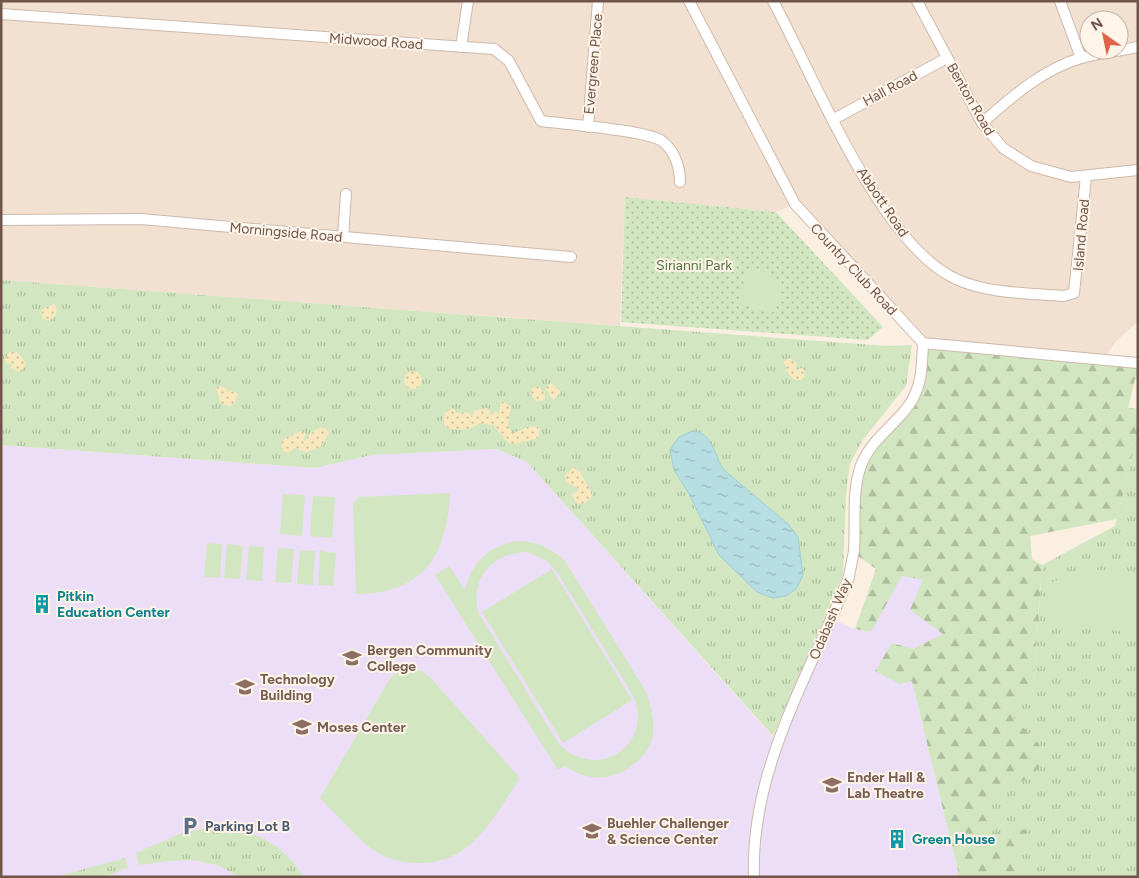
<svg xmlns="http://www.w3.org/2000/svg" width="1139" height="878" viewBox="0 0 1139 878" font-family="Figtree,sans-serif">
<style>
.residential{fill:#f2e1d0;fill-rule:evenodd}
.education{fill:#ecdef7}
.grass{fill:url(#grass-tufts)}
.forest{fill:url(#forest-firs)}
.sand{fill:url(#sand-dots)}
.park{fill:url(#park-dots)}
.garden{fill:#d2e7c1;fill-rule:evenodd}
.water{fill:url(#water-ripples);stroke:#9ecfd4}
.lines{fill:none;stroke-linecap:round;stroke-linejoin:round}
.street-casing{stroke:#cdb9ac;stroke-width:12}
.street{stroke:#fff;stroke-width:10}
.labels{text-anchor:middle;stroke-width:4;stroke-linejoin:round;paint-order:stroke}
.street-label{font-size:14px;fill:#70554a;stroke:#fef4e7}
.park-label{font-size:14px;fill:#547642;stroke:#fef4e7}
.culture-label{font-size:14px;font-weight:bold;fill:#0d838f;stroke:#fef4e7;text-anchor:start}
.education-label{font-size:14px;font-weight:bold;fill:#785e54;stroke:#fef4e7;text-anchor:start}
.service-label{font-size:14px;font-weight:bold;fill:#4e5e75;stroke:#fef4e7;text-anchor:start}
</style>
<defs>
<pattern id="grass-tufts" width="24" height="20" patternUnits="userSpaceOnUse" patternTransform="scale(1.25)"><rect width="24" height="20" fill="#d2e7c1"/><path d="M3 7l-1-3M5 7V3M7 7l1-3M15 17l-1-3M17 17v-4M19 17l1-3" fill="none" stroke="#afbe9f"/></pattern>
<pattern id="forest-firs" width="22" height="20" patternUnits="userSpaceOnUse" patternTransform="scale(1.25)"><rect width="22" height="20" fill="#d2e7c1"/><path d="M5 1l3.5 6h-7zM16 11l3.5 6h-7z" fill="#afbe9f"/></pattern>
<pattern id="sand-dots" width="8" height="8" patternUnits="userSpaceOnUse" patternTransform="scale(1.25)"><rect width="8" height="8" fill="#f9e8bd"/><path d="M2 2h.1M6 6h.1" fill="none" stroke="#cebf9c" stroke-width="1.8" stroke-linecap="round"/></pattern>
<pattern id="park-dots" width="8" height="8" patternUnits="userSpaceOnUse" patternTransform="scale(1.25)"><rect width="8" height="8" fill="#d2e7c1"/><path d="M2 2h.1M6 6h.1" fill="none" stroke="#afbe9f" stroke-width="1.8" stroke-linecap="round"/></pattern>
<pattern id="water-ripples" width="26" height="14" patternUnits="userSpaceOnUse" patternTransform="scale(1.25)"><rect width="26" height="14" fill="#b7dfe3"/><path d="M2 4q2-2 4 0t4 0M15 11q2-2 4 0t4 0" fill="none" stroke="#99b8ba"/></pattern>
</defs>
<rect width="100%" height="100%" fill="#fbefe1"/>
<path class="residential" d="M1,1H1138V322L1116,341L1103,360L923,343L795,204L776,212L625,197L620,326L1,280ZM1089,20H1119V50H1089Z"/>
<polygon class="education" points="1,445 314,468 372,455 497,449 527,462 772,736 779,738 831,619 855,629 871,632 901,575 923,580 944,634 913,649 912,681 958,871 957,877 1,877"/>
<g class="grass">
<polygon points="1,280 887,346 912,345 906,386 862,441 850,464 846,494 843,575 773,736 527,462 497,449 372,455 314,468 1,445"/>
<polygon points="1138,431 1138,877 997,877 978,767 1034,679 1042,565 1115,526"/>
<path d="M211,827C251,827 283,843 304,877H240L217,865L193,860L170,861L139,865L136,853L182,833Z"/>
<polygon points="125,858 128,867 105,877 55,877"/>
</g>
<polygon class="forest" points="923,343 1138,365 1138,379 1135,379 1128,408 1138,409 1138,431 1117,519 1030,536 1032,559 1042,565 1034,679 1012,715 1048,755 1030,779 985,790 993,833 1028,829 1013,877 957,877 958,871 912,681 900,684 875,671 892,643 913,649 943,634 910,610 923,580 902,576 871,632 855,629 876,569 854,553 863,461 916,393"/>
<g class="sand">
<polygon points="54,304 57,308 55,316 49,321 42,318 41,310"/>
<polygon points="10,352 18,353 26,363 25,367 18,372 11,368 12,363 8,364 4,360"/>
<polygon points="789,358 797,363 796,370 802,368 805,371 804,377 801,380 795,380 785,370 787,368 783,362"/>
<circle cx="413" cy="380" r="9"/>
<polygon points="551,383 561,392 553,400 545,388"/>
<polygon points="219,386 226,388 228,393 231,390 238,394 235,402 231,406 221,404 216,389"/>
<polygon points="533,387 539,387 545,393 545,399 537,402 530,394"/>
<path d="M501,402H505L511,407L508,421L509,429L514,433L527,427L537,426L540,429L538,438L515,444L508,443L493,425L480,423C472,430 456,432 446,427L443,422L445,413L453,408L457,413L467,412L472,417L474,411L486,408L490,411L489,416L494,412L499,413Z"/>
<polygon points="320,427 327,429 329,434 320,447 306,452 294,448 289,453 283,451 281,442 288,436 292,437 295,433 302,431 306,434 303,439 305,441 311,433"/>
<polygon points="573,468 580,471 591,492 592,496 584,504 576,503 572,495 577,492 578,488 566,482 565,475"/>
</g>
<polygon class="park" points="625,197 776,212 883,327 868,340 621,322"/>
<g class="garden">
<path d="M754,269C779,274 787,293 772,313L738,304L747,272Z"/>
<path d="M450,493C447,555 423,594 356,594L353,503L359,497Z"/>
<polygon points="283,494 305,495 302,536 280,534"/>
<polygon points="313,496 335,497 332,538 310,536"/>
<path d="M516,541C536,541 550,547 565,561L647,693C650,706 655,720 653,734C652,744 645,754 638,761C615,781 590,783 565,766L558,770L435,575L449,566L465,590C473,561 487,548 516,541ZM527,552L547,561L557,572L634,697C653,747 596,782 559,744L478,612C470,577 493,553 527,552Z"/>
<polygon points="207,543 222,544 220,578 204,577"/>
<polygon points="227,544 243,546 240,579 224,578"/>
<polygon points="249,546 264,547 262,581 246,580"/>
<polygon points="278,548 294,549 291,583 275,582"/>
<polygon points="300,550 315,551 313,585 297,584"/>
<polygon points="320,551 336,553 333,586 318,585"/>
<polygon points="552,569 632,700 563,743 482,612"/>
<polygon points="1088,569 1138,573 1138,632 1045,626 1049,583"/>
<path d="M413,668L423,672L431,678L520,778C494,817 471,865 417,863C399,863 383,858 368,846C351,832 336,814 320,798L391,677L403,669Z"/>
</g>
<path class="water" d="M692,431C713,432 714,456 724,470L788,524L798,537L803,575L796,589L786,596L772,598L757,592L719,555L689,494L674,470L670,450L679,437Z"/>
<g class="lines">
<g class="street-casing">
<g id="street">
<polyline points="689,1 795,204 923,343 1138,363"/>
<path d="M773,1C813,74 880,245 956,279C988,294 1029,293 1064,296L1074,293L1086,177"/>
<polyline points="917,1 982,123 1003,148 1031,166 1071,177 1138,170"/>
<polyline points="1060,1 1081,58"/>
<path d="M1,14L494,49L509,61L541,121C563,124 647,130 662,141C674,150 680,166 680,182"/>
<polyline points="461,47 468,1"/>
<polyline points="834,119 947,58"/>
<path d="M982,123C1012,97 1041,70 1081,58C1099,53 1119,51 1138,47"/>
<polyline points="588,127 598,1"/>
<polyline points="1,220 141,219 571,257"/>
<polyline points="343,237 346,194"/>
<path d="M754,877C750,769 810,674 849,577C850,568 853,559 854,550C856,521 851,490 862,463C871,441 892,427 906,409C922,390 922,367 923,343"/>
</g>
</g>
<use href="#street" class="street"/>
</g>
<defs>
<g id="building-bare" transform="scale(1.5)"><path d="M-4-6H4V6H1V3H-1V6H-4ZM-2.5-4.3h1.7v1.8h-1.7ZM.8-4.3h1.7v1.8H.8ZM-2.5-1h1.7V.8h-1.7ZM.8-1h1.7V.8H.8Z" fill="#0f9aa8" stroke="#fef4e7" stroke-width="2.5" paint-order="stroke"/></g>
<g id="university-bare" transform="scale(1.5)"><path d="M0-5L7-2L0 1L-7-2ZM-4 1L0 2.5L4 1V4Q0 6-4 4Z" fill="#8d6e63" stroke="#fef4e7" stroke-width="2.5" paint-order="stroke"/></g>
<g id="parking-bare" transform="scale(1.5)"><path d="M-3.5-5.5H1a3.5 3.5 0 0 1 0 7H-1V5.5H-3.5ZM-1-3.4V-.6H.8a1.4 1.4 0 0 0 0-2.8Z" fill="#5c6f8a" stroke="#fef4e7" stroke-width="2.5" paint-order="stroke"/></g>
</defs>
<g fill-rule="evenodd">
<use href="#building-bare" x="42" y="604"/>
<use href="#university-bare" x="352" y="658"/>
<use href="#university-bare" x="245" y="687"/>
<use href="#university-bare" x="302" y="727"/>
<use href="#university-bare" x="832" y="785"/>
<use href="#parking-bare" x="190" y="826"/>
<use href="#university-bare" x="592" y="831"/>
<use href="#building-bare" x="897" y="839"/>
</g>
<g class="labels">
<g class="street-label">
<text transform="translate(376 41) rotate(4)" y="5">Midwood Road</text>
<text transform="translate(593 64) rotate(-85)" y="5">Evergreen Place</text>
<text transform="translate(890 88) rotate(-28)" y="5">Hall Road</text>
<text transform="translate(971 99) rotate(60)" y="5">Benton Road</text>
<text transform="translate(883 202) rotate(56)" y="5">Abbott Road</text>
<text transform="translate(286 232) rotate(5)" y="5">Morningside Road</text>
<text transform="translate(1081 235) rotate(-85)" y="5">Island Road</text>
<text transform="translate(854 269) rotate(47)" y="5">Country Club Road</text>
<text transform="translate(830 619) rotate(-67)" y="5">Odabash Way</text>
</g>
<g class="park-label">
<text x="694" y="270">Sirianni Park</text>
</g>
<g class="culture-label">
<text x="57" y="601">Pitkin<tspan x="57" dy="16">Education Center</tspan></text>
<text x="912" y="844">Green House</text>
</g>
<g class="education-label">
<text x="367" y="655">Bergen Community<tspan x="367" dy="16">College</tspan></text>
<text x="260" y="684">Technology<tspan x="260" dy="16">Building</tspan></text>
<text x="317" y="732">Moses Center</text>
<text x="847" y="782">Ender Hall &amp;<tspan x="847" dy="16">Lab Theatre</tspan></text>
<text x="607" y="828">Buehler Challenger<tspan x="607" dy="16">&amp; Science Center</tspan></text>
</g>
<g class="service-label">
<text x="205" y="831">Parking Lot B</text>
</g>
</g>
<rect width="1139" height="878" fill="none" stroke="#70554a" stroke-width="5"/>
<g transform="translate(1104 35) rotate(327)"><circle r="24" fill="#fef4e7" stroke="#c5b4a8"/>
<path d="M0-4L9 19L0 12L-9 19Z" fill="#df644c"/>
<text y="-8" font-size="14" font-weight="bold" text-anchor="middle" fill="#70554a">N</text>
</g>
</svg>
